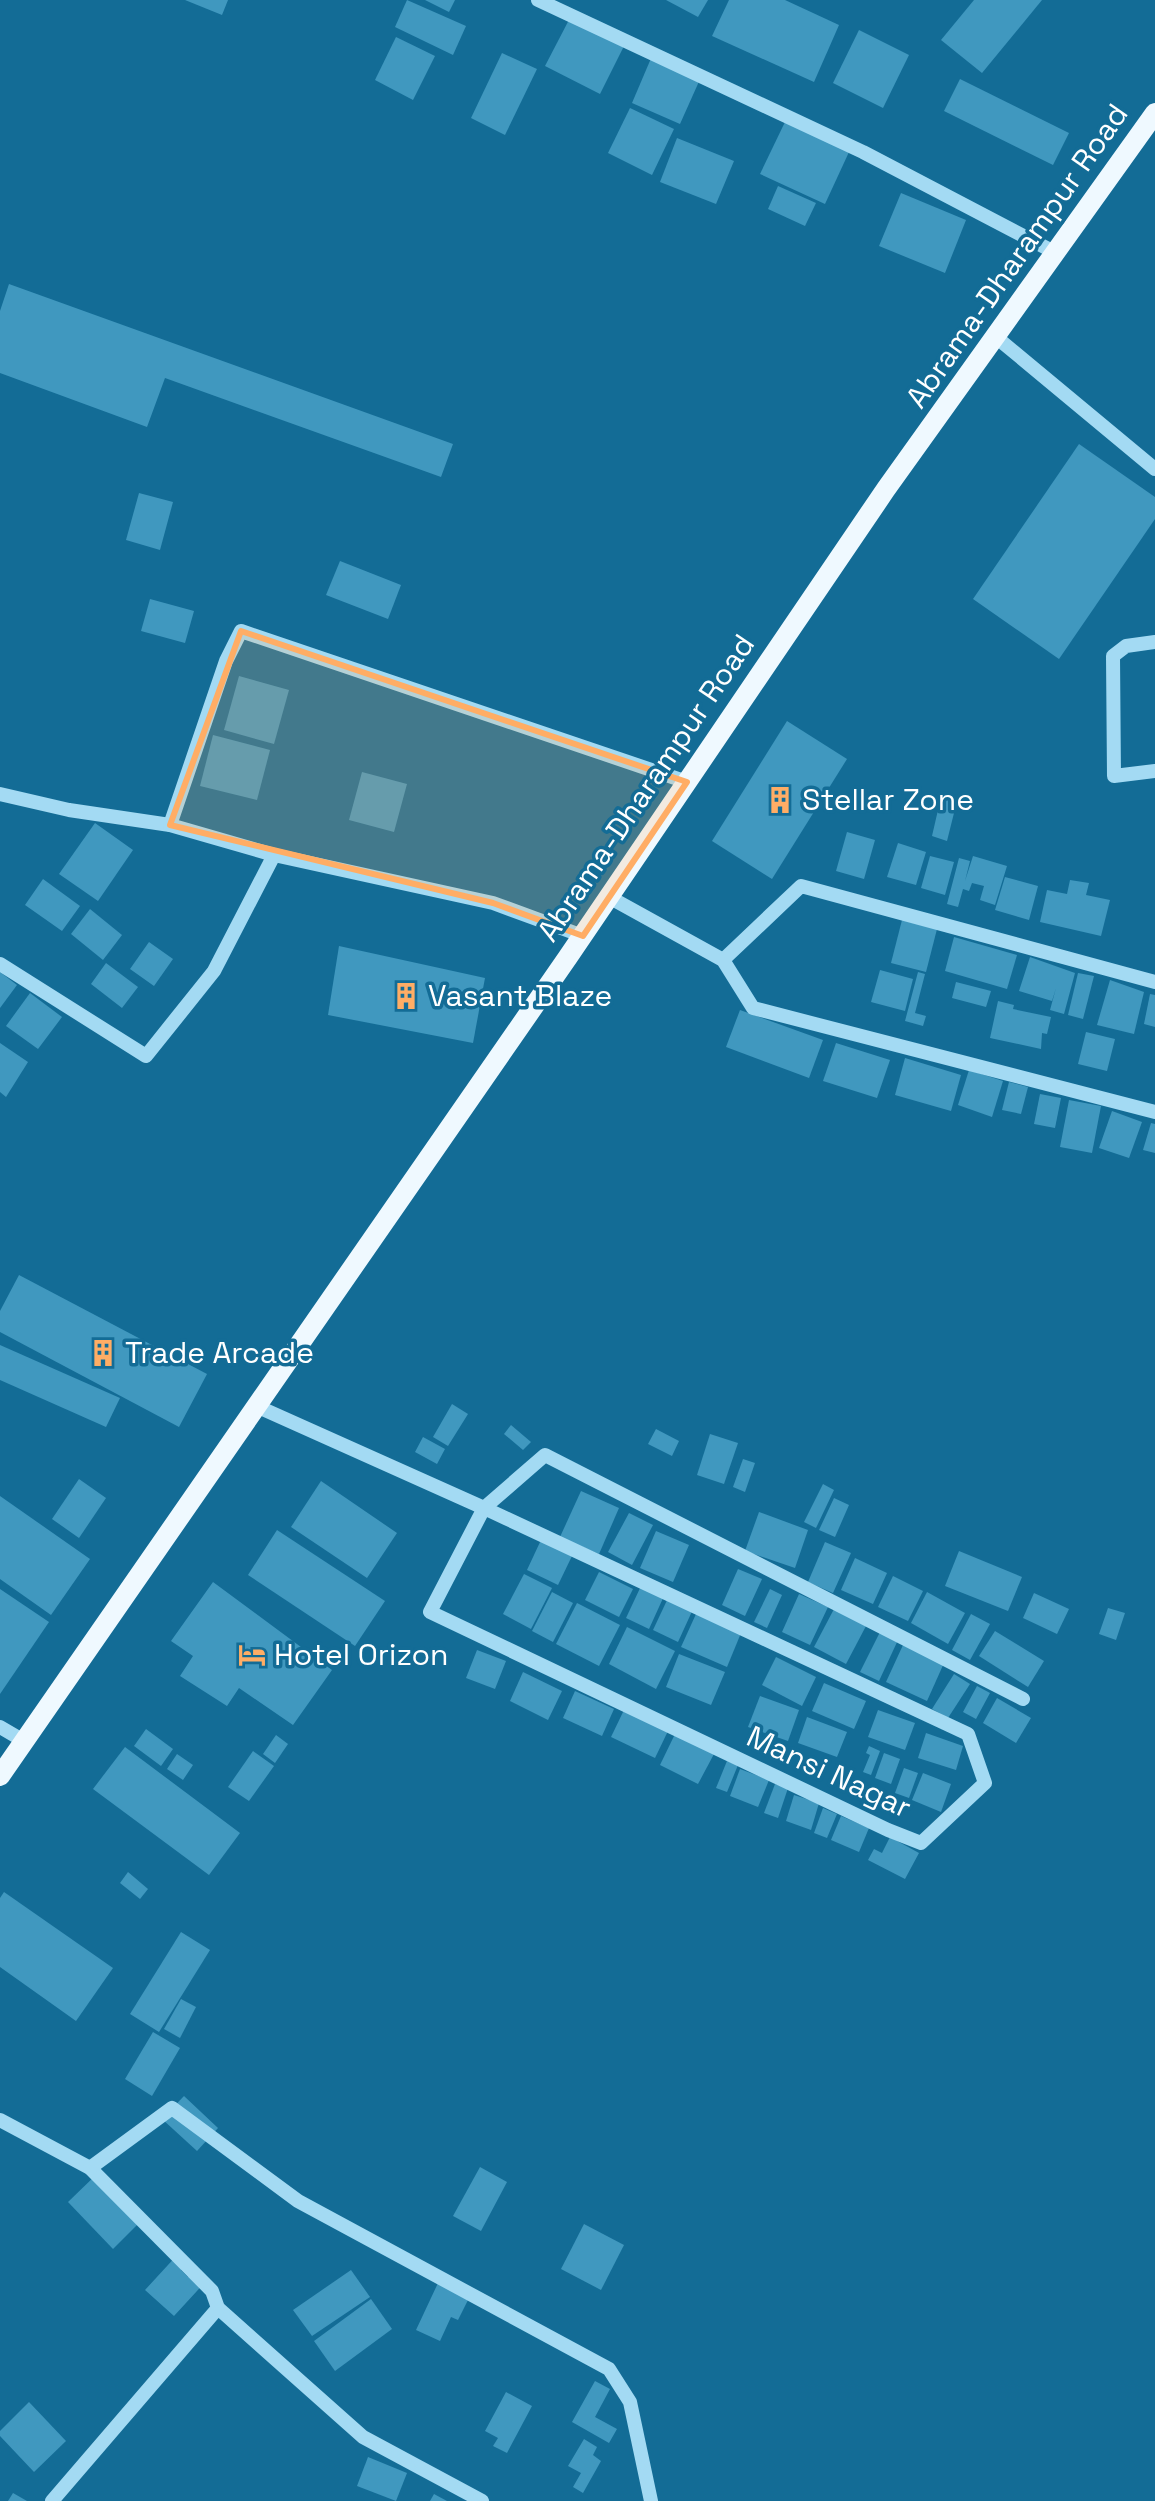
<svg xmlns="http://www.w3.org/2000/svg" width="1155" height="2501" viewBox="0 0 1155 2501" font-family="'Space Grotesk',sans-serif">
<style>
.building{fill:#4098bf}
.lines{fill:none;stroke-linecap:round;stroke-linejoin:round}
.minor{stroke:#a3daf3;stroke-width:14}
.major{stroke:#eff9ff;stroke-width:20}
.marked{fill:#ffad65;fill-opacity:0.2;stroke:#ffad65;stroke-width:6;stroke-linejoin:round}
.labels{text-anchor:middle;stroke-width:7;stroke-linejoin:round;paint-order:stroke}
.street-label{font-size:30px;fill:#fff;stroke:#136c96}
.poi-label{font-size:30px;fill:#fff;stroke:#136c96;text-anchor:start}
</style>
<rect width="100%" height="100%" fill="#136c96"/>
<g class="building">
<polygon points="185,0 228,0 222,15"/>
<polygon points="407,0 466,26 453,55 395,27"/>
<polygon points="425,0 455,0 449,12"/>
<polygon points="666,0 708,0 698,17"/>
<polygon points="729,0 785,0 839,25 814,82 712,36"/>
<polygon points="974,0 1042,0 982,73 941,40"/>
<polygon points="571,16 625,44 600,94 545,66"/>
<polygon points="859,30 909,55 883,108 833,83"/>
<polygon points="396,37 435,56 413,100 375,80"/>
<polygon points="502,53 537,69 505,135 471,118"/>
<polygon points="652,56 701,77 680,124 632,103"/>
<polygon points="960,79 1069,133 1053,165 944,111"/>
<polygon points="630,108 674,129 652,175 608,153"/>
<polygon points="785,122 849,152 825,204 760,174"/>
<polygon points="677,138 734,161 716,204 660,182"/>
<polygon points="778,186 816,203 805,226 768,209"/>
<polygon points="901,193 966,220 945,273 879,246"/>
<polygon points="9,284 453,444 441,477 165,378 147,427 0,373 0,311"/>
<polygon points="1079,444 1155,497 1155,519 1059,659 973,599"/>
<polygon points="139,493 173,502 160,550 126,540"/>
<polygon points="340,561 401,585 388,619 326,595"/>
<polygon points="150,599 194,611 185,643 141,631"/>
<polygon points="239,676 289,690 274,744 224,730"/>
<polygon points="787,721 847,759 772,879 712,841"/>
<polygon points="213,735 270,750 257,800 200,786"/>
<polygon points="362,772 407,784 394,832 349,820"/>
<polygon points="941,797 957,801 947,841 932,836"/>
<polygon points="95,823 133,850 98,901 59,874"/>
<polygon points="847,832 875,840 864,879 836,871"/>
<polygon points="898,843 926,852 916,885 887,877"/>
<polygon points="930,856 954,862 945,895 921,888"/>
<polygon points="973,856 1007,866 995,905 980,900 984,886 972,883 969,891 963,889 958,907 947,904 959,858 970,861 965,881"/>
<polygon points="1005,877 1038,886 1029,920 995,910"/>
<polygon points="43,879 80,906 62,931 25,905"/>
<polygon points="1070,880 1089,883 1086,895 1110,900 1101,936 1040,922 1047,890 1067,894"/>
<polygon points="90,909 122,935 103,960 71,934"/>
<polygon points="902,920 937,929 926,972 891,963"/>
<polygon points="954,937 1017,955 1007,989 945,971"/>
<polygon points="149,942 173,959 154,986 130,969"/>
<polygon points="339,946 485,978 473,1043 328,1015"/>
<polygon points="1030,957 1075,973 1064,1014 1050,1010 1056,988 1052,1001 1019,991"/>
<polygon points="106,963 138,987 122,1008 91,984"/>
<polygon points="880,970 913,979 905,1011 871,1002"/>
<polygon points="0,972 17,985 0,1008"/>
<polygon points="918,972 925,974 915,1013 926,1016 923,1026 905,1021"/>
<polygon points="1078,973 1094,976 1083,1019 1068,1015"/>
<polygon points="1110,980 1144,992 1134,1034 1097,1025"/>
<polygon points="956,982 991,991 986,1007 952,998"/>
<polygon points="30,993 62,1017 38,1049 6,1026"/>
<polygon points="1150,994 1155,995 1155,1027 1144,1024"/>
<polygon points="998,1001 1014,1005 1013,1009 1051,1017 1047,1034 1042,1033 1041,1049 990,1038"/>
<polygon points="740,1010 823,1040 809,1078 726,1047"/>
<polygon points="1086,1032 1115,1039 1107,1071 1078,1064"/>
<polygon points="0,1043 28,1062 6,1097 0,1092"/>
<polygon points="836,1043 890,1060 877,1098 823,1081"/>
<polygon points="905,1058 961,1075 951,1111 895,1095"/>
<polygon points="969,1070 1003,1081 992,1117 958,1105"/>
<polygon points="1009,1082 1028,1087 1021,1114 1002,1110"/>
<polygon points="1040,1094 1061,1098 1055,1128 1034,1124"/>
<polygon points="1069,1100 1101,1106 1092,1153 1060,1147"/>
<polygon points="1112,1111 1142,1122 1129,1158 1099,1148"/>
<polygon points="1151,1123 1155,1124 1155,1153 1143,1150"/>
<polygon points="19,1275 207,1374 179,1427 0,1332 0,1311"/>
<polygon points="0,1345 120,1398 106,1427 0,1380"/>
<polygon points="452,1404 468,1414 448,1446 433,1437"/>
<polygon points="511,1425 531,1442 523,1450 504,1434"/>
<polygon points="656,1429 679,1441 672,1456 648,1444"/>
<polygon points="710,1434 738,1443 724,1484 697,1475"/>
<polygon points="423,1437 445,1449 437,1464 415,1452"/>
<polygon points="743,1459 755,1463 745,1492 733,1487"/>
<polygon points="79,1479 106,1498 79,1538 52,1519"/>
<polygon points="321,1481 397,1533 367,1578 291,1527"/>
<polygon points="823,1484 834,1490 816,1528 804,1522"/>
<polygon points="581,1491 619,1508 599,1554 560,1537"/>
<polygon points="0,1496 90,1559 51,1615 0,1579"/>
<polygon points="834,1498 849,1505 835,1537 819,1530"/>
<polygon points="759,1512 808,1530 795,1568 745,1551"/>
<polygon points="629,1513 653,1525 632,1565 608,1552"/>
<polygon points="277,1530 385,1601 355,1646 248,1575"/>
<polygon points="656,1531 689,1545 673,1582 640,1568"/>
<polygon points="541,1540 572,1556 558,1585 527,1570"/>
<polygon points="825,1542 851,1553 833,1593 808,1582"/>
<polygon points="959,1551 1022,1577 1008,1611 945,1586"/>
<polygon points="855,1558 887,1573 873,1604 841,1590"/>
<polygon points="738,1569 762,1579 745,1616 722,1605"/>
<polygon points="599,1572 633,1589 619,1617 585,1600"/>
<polygon points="524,1574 552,1588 531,1629 503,1614"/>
<polygon points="893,1576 923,1591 908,1621 878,1607"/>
<polygon points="213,1582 332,1670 293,1725 239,1688 227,1706 180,1676 193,1656 171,1641"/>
<polygon points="641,1586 664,1596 649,1629 626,1618"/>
<polygon points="0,1589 49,1622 0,1694"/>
<polygon points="770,1589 782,1595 767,1628 754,1622"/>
<polygon points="552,1592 573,1603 553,1642 532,1631"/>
<polygon points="927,1592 965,1613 948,1644 911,1623"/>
<polygon points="1034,1593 1069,1609 1057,1634 1023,1618"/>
<polygon points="799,1594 828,1607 810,1645 782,1632"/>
<polygon points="669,1596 694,1607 678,1642 653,1630"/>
<polygon points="577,1603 620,1625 599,1666 556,1644"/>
<polygon points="1108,1608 1125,1613 1116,1640 1099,1634"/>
<polygon points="834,1609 866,1626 846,1664 814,1647"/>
<polygon points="696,1614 741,1633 727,1667 681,1647"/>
<polygon points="971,1614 990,1624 970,1660 952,1650"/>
<polygon points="627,1627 675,1651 656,1689 609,1664"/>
<polygon points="995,1631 1044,1661 1028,1687 979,1656"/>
<polygon points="880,1632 898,1640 879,1681 860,1672"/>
<polygon points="903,1645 944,1663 927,1701 886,1682"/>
<polygon points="477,1650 506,1661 495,1689 466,1678"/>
<polygon points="679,1654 725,1672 711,1705 666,1687"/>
<polygon points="776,1657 816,1677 802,1706 762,1685"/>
<polygon points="523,1672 562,1691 548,1720 510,1701"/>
<polygon points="954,1674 970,1684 948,1718 932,1709"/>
<polygon points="824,1683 866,1701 854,1729 812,1711"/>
<polygon points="977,1686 990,1693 976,1719 963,1712"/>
<polygon points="575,1691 614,1709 602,1736 563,1718"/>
<polygon points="760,1696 799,1710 788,1741 748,1727"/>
<polygon points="997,1698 1031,1718 1016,1743 983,1723"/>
<polygon points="624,1710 668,1731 655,1758 611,1737"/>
<polygon points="878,1710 915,1723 905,1750 868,1737"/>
<polygon points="807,1717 847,1732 837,1757 798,1743"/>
<polygon points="146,1729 173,1749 161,1766 134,1746"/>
<polygon points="926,1733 963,1746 956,1770 918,1758"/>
<polygon points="675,1734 714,1754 698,1784 660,1765"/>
<polygon points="276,1735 288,1744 275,1763 263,1754"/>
<polygon points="869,1746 880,1751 871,1775 863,1772 870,1755 866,1753"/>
<polygon points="125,1747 240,1833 209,1875 93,1789"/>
<polygon points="253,1751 274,1766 249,1801 228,1787"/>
<polygon points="884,1753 900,1759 891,1784 875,1778"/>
<polygon points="177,1754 193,1765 183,1780 167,1769"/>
<polygon points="727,1761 738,1765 727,1792 716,1788"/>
<polygon points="904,1768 918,1773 909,1798 895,1793"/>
<polygon points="740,1769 769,1780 758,1807 730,1796"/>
<polygon points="923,1773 951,1784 941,1812 912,1800"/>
<polygon points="775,1784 788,1788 778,1818 764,1813"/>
<polygon points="794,1795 819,1803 811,1830 786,1821"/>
<polygon points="823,1808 837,1814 827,1838 814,1833"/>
<polygon points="841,1816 869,1828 859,1852 831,1840"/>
<polygon points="890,1837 919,1853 905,1879 868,1860 874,1849 882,1853"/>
<polygon points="128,1872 148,1889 140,1899 120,1883"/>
<polygon points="4,1892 113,1968 76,2021 0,1967 0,1898"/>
<polygon points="181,1932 210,1950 159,2032 130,2014"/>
<polygon points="181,1999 196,2007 180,2038 164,2029"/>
<polygon points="153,2032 180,2048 152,2096 125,2079"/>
<polygon points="184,2096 218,2128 197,2151 162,2119"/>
<polygon points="480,2167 507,2182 481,2231 453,2216"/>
<polygon points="99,2172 144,2218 113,2249 68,2202"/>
<polygon points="584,2224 624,2245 601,2290 561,2269"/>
<polygon points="179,2253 189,2262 181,2270 188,2277 196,2268 208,2279 174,2316 145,2290"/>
<polygon points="351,2270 370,2297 312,2336 293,2310"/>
<polygon points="438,2283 469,2298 458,2320 451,2317 440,2341 416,2330"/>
<polygon points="371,2299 392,2329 335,2371 314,2341"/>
<polygon points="595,2381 610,2389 595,2417 617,2429 609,2443 572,2422"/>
<polygon points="506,2392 532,2406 507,2453 493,2446 498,2438 485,2431"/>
<polygon points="29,2402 66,2441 34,2472 0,2436 0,2431"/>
<polygon points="584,2439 597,2447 593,2455 601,2461 583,2493 573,2487 581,2473 568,2466"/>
<polygon points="368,2457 407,2473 396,2501 357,2486"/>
<polygon points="13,2493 27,2501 8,2501"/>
<polygon points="434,2494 447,2501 430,2501"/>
</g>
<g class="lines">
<g class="minor">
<polyline points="538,0 863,152 1056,253"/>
<polyline points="996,337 1155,469"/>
<polyline points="1155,642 1126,646 1113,656 1114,776 1155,771"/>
<polyline points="0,794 69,810 170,825 274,855 493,903 583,936"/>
<polyline points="170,825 226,661 241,631 687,782"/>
<polyline points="609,897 723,960 753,1008 1155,1112"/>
<polyline points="723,960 801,886 1155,982"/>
<polyline points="0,964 146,1056 214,971 274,855"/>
<polyline points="256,1406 484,1508 430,1612 888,1830 921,1843 985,1783 968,1734 484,1508 545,1455 1023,1699"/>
<polyline points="0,1727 24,1741"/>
<polyline points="0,2120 90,2168 212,2291 218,2308 363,2437 482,2501"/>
<polyline points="90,2168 172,2108 298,2201 609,2369 630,2402 651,2501"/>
<polyline points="52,2501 218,2308"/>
</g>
<polyline class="major" points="0,1776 568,957 886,489 1155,113"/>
</g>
<path class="marked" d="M241,631L687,782L583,936L493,903L170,825Z"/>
<defs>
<g id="building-bare" transform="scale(2.16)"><path d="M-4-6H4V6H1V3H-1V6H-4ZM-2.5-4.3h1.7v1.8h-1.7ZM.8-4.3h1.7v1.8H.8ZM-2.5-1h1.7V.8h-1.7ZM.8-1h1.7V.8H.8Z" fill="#ffad65" stroke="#136c96" stroke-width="2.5" paint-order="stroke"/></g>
<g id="hotel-bare" transform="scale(2.16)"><path d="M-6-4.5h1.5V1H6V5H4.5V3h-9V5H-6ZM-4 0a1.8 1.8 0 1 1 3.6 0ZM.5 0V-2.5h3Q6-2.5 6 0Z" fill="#ffad65" stroke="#136c96" stroke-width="2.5" paint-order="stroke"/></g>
</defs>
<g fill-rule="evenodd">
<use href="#building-bare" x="780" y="800"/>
<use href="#building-bare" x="406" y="996"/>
<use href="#building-bare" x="103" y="1353"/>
<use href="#hotel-bare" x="252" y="1655"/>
</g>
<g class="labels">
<g class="street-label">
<text transform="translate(1017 256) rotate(-55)" y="10">Abrama-Dharampur Road</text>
<text transform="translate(646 788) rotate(-56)" y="10">Abrama-Dharampur Road</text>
<text transform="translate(829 1772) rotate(25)" y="10">Mansi Nagar</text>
</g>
<g class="poi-label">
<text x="802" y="810">Stellar Zone</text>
<text x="428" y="1006">Vasant Blaze</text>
<text x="125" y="1363">Trade Arcade</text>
<text x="274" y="1665">Hotel Orizon</text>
</g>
</g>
</svg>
